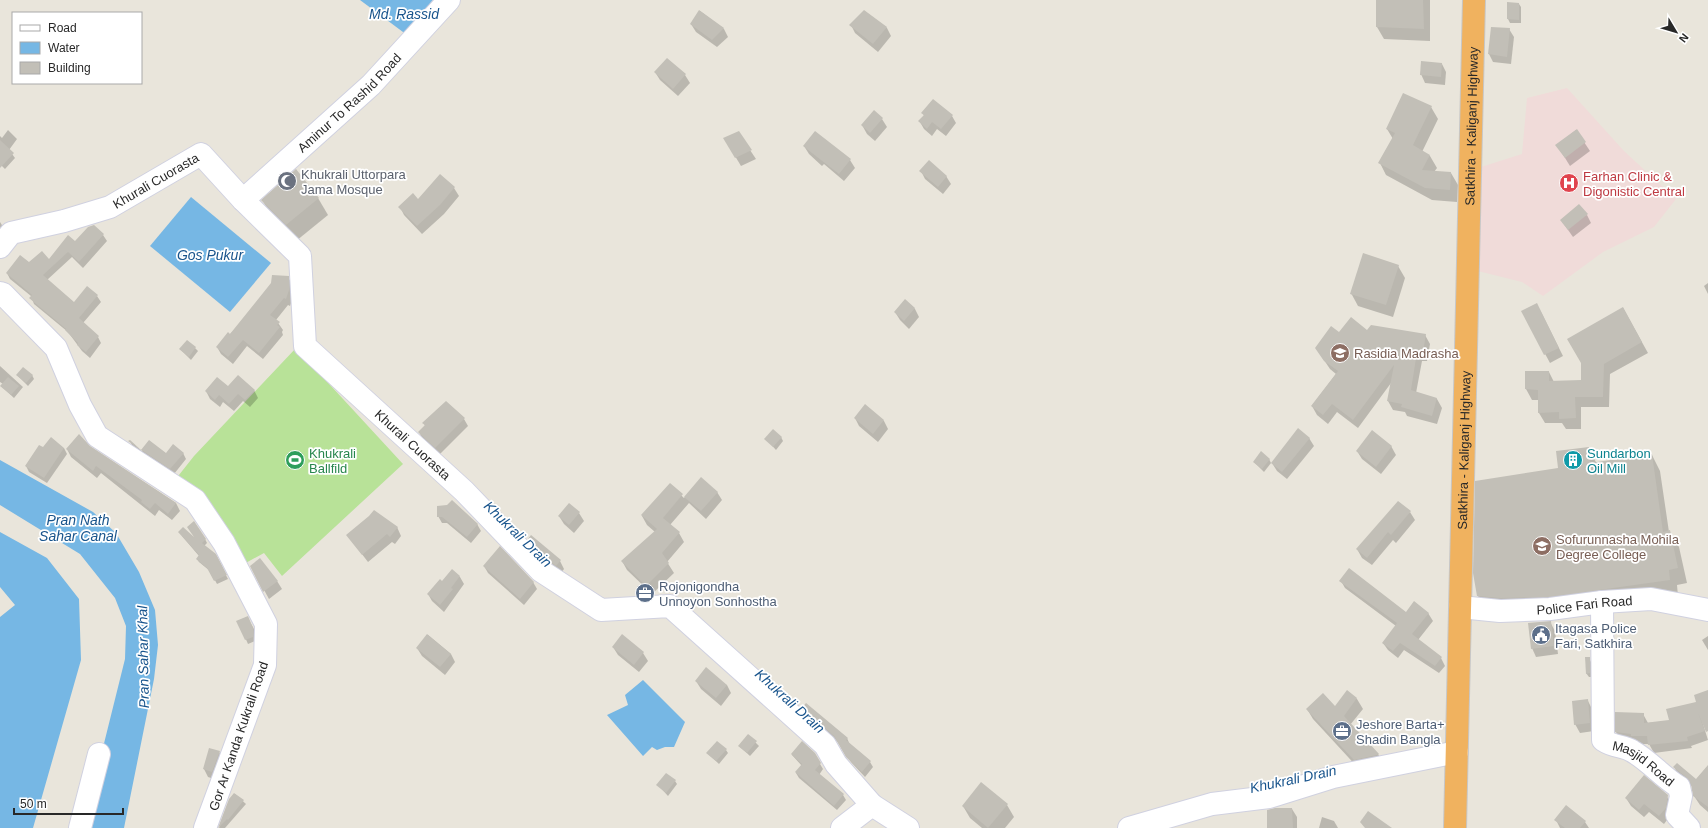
<svg xmlns="http://www.w3.org/2000/svg" width="1708" height="828" viewBox="0 0 1708 828" font-family="Arial,sans-serif">
<style>
.medical{fill:#f0dbd9}
.pitch{fill:#b8e298}
.water{fill:#76b7e4}
.shadow{fill:#0003}
.building{fill:#c2bfb7}
.lines{fill:none;stroke-linecap:round;stroke-linejoin:round}
.secondary-casing{stroke:#d0d1e0;stroke-width:24}
.highway-casing{stroke:#c7c7c7;stroke-width:24}
.secondary{stroke:#fff;stroke-width:22}
.highway{stroke:#f0b25f;stroke-width:22}
.labels{text-anchor:middle;stroke-width:3.5;stroke-linejoin:round;paint-order:stroke}
.street-label{font-size:13px;fill:#282828;stroke:#fff}
.worship-label{font-size:13px;fill:#5b616d;stroke:#fff;text-anchor:start}
.health-label{font-size:13px;fill:#be3a42;stroke:#fff;text-anchor:start}
.education-label{font-size:13px;fill:#785e54;stroke:#fff;text-anchor:start}
.leisure-label{font-size:13px;fill:#27864d;stroke:#fff;text-anchor:start}
.culture-label{font-size:13px;fill:#0d838f;stroke:#fff;text-anchor:start}
.service-label{font-size:13px;fill:#4e5e75;stroke:#fff;text-anchor:start}
.water-label{font-size:14px;font-style:italic;fill:#18548c;stroke:#fff}
</style>
<rect width="100%" height="100%" fill="#e9e5db"/>
<polygon class="medical" points="1567,88 1624,151 1676,199 1654,227 1603,252 1543,296 1522,282 1478,271 1481,167 1522,154 1527,98"/>
<polygon class="pitch" points="296,348 403,464 282,576 264,553 242,565 175,480 194,456"/>
<g class="water">
<polygon points="360,0 433,0 407,35"/>
<polygon points="191,197 271,263 230,312 150,246"/>
<polygon points="0,460 93,512 116,533 139,572 155,610 158,645 154,679 124,828 83,828 125,659 126,626 115,598 80,554 0,505"/>
<polygon points="0,532 47,558 79,599 81,660 33,828 0,828 0,617 15,605 0,587"/>
<polygon points="643,680 685,722 674,747 665,747 657,750 652,747 643,756 607,715 628,705 625,695"/>
</g>
<g class="shadow">
<polygon points="1377,0 1430,0 1430,41 1384,39 1377,27"/>
<polygon points="1519,4 1521,7 1521,23 1510,23 1508,19"/>
<polygon points="700,11 724,29 728,37 717,47 696,32 691,24"/>
<polygon points="864,11 887,28 891,36 878,52 855,33 851,25"/>
<polygon points="1492,28 1509,29 1514,37 1511,64 1493,62 1489,54"/>
<polygon points="1442,64 1446,72 1445,85 1425,83 1421,74"/>
<polygon points="655,72 685,75 690,83 678,96 660,80"/>
<polygon points="1431,107 1438,119 1422,152 1430,156 1437,168 1434,172 1451,173 1458,185 1457,202 1432,200 1386,175 1380,163 1393,139 1387,129"/>
<polygon points="923,113 952,116 956,123 946,136 937,129 932,136 924,129 920,122 924,116"/>
<polygon points="882,119 887,127 875,141 867,134 862,125"/>
<polygon points="8,130 17,139 9,150 15,158 5,169 0,164 0,136 2,138"/>
<polygon points="1576,130 1590,151 1570,166 1557,145"/>
<polygon points="738,132 756,159 741,166 729,146"/>
<polygon points="804,146 850,160 855,168 844,181 824,164 822,166 809,154"/>
<polygon points="921,171 946,176 951,184 943,194 925,179"/>
<polygon points="440,176 454,188 459,196 444,214 422,234 404,215 400,207 418,201"/>
<polygon points="318,198 328,215 296,241 272,217 263,201"/>
<polygon points="1587,215 1591,223 1573,237 1561,220"/>
<polygon points="0,222 5,230 0,236"/>
<polygon points="103,235 107,241 83,268 72,257 47,280 74,303 97,296 101,302 83,323 98,337 101,343 90,358 82,351 68,332 34,304 31,296 10,279 7,273 29,263 49,260 75,243"/>
<polygon points="1398,266 1405,278 1393,317 1358,306 1351,293"/>
<polygon points="288,277 292,284 293,298 290,306 288,305 276,320 283,330 282,332 283,335 263,359 247,346 233,364 221,354 217,347"/>
<polygon points="1708,283 1708,294 1704,286"/>
<polygon points="905,300 915,309 919,317 909,329 900,320 895,312"/>
<polygon points="1623,308 1648,353 1610,374 1609,407 1581,407 1581,429 1566,429 1562,423 1545,423 1539,413 1539,400 1532,400 1526,389 1526,372 1549,372 1554,382 1582,381"/>
<polygon points="1522,311 1541,312 1563,356 1550,363"/>
<polygon points="1367,332 1425,335 1430,344 1427,361 1422,361 1416,393 1437,399 1442,408 1437,424 1407,416 1405,412 1393,410 1388,401 1391,383 1358,428 1337,412 1328,424 1317,415 1312,406 1336,374 1330,369 1322,357 1339,334"/>
<polygon points="195,348 198,351 191,360 180,349"/>
<polygon points="0,366 23,387 14,398 1,386 3,384 0,382"/>
<polygon points="17,375 32,375 34,379 28,386"/>
<polygon points="228,388 254,390 258,398 250,407 243,401 234,411 223,402 220,407 210,399 206,391"/>
<polygon points="865,406 884,421 888,429 878,442 859,426 855,418"/>
<polygon points="464,419 468,426 440,454 423,439 419,432 425,426 424,423"/>
<polygon points="781,437 783,441 776,450 766,439"/>
<polygon points="1309,438 1314,446 1287,479 1277,471 1272,463"/>
<polygon points="130,441 142,451 149,441 166,455 183,453 186,459 174,474 133,447"/>
<polygon points="1391,446 1396,455 1381,474 1362,459 1357,451"/>
<polygon points="90,447 176,503 180,511 172,520 159,510 155,516 101,473 97,478 71,457 67,449"/>
<polygon points="43,448 64,448 67,454 47,483 29,472 26,466"/>
<polygon points="1588,448 1597,464 1652,455 1660,471 1669,532 1679,547 1687,583 1677,585 1678,596 1487,611 1478,596 1559,469"/>
<polygon points="1269,459 1271,463 1264,472 1254,462"/>
<polygon points="701,479 717,492 722,500 706,519 689,503 670,525 679,533 684,542 667,562 674,573 652,594 627,570 622,561 655,532 647,525 642,516 670,485 684,498"/>
<polygon points="438,507 477,524 481,531 471,543 447,523 442,523 438,516"/>
<polygon points="1410,512 1415,520 1396,543 1393,540 1372,565 1362,558 1357,549"/>
<polygon points="579,513 584,521 574,533 564,524 559,516"/>
<polygon points="397,527 401,536 395,544 392,542 368,562 348,536"/>
<polygon points="182,536 205,539 207,543 204,546 215,555 228,579 217,584 210,571 199,562 197,559 199,556"/>
<polygon points="529,539 560,561 564,569 561,573 534,547"/>
<polygon points="251,566 277,581 282,589 269,599"/>
<polygon points="484,566 533,582 537,589 524,605 488,573"/>
<polygon points="452,571 460,577 464,584 444,612 432,601 428,594 442,582"/>
<polygon points="1341,581 1406,613 1428,613 1433,621 1418,640 1441,658 1445,666 1439,673 1404,650 1398,658 1388,650 1383,643 1396,626 1345,588"/>
<polygon points="247,617 254,629 255,641 248,644 238,621"/>
<polygon points="1550,622 1555,631 1558,654 1536,657 1532,648"/>
<polygon points="428,635 451,654 455,662 445,675 422,656 417,648"/>
<polygon points="623,636 643,653 648,661 639,672 618,655 613,647"/>
<polygon points="1708,636 1708,650 1702,640"/>
<polygon points="1589,658 1591,662 1592,677 1589,677 1586,673"/>
<polygon points="696,681 727,685 731,693 721,706 701,689"/>
<polygon points="1708,691 1708,719 1702,721 1708,740 1691,746 1692,748 1654,753 1649,744 1636,744 1621,740 1616,732 1643,714 1648,723 1670,721 1697,702"/>
<polygon points="1347,692 1357,699 1363,709 1350,725 1378,754 1384,764 1360,770 1313,719 1307,709 1335,708"/>
<polygon points="1588,701 1592,709 1594,731 1580,733 1575,724"/>
<polygon points="803,708 847,738 850,745 870,762 873,767 865,777 851,762 838,742 807,713"/>
<polygon points="748,735 759,746 750,756 739,746"/>
<polygon points="726,750 728,753 719,764 707,753"/>
<polygon points="219,752 224,760 217,780 208,777 204,769"/>
<polygon points="814,754 823,769 819,775 843,795 846,800 837,810 799,778 796,773 802,766 792,755"/>
<polygon points="1708,766 1708,812 1700,805 1694,796 1692,786 1680,777 1674,767 1696,780"/>
<polygon points="675,781 677,784 668,796 658,785"/>
<polygon points="235,794 246,804 225,828 219,828 230,800"/>
<polygon points="1667,797 1672,805 1670,816 1664,824 1649,812 1644,817 1631,806 1626,798"/>
<polygon points="1007,805 1014,817 1005,828 982,828 970,818 963,806"/>
<polygon points="1292,809 1297,817 1297,828 1268,828"/>
<polygon points="1322,817 1334,821 1338,828 1319,828"/>
<polygon points="1556,820 1585,822 1589,828 1560,828"/>
</g>
<g class="building">
<polygon points="1376,0 1423,0 1424,29 1376,27"/>
<polygon points="1507,2 1519,3 1519,20 1507,19"/>
<polygon points="699,10 724,28 712,40 690,24"/>
<polygon points="864,10 887,27 873,44 849,25"/>
<polygon points="1491,27 1510,28 1507,57 1488,54"/>
<polygon points="667,58 686,74 673,89 654,72"/>
<polygon points="1421,61 1442,63 1441,77 1420,75"/>
<polygon points="1403,93 1432,106 1413,145 1430,155 1422,170 1451,172 1450,190 1425,188 1378,163 1395,133 1386,129"/>
<polygon points="933,99 953,115 941,129 932,122 927,129 918,121 924,115 921,113"/>
<polygon points="874,110 883,118 870,133 861,125"/>
<polygon points="1577,129 1586,142 1565,158 1555,145"/>
<polygon points="739,131 752,150 735,158 723,138"/>
<polygon points="815,131 851,159 839,174 803,146"/>
<polygon points="0,140 14,153 0,168"/>
<polygon points="929,160 947,176 938,187 919,171"/>
<polygon points="296,169 319,198 286,225 261,200"/>
<polygon points="440,174 455,187 440,205 417,226 398,207 413,193 418,199"/>
<polygon points="1579,204 1588,214 1568,230 1560,220"/>
<polygon points="94,225 104,234 79,262 68,252 43,275 74,302 87,286 98,295 79,318 99,336 86,352 77,345 78,343 65,330 66,329 29,298 32,295 6,273 20,255 29,262 42,251 49,259 68,235 75,241 88,227"/>
<polygon points="1363,253 1399,265 1386,305 1350,294"/>
<polygon points="272,275 289,276 289,290 286,299 284,298 270,315 280,322 277,325 280,327 259,353 243,340 228,357 216,347 228,332 230,334 271,283"/>
<polygon points="905,299 915,308 904,321 894,312"/>
<polygon points="1537,303 1559,348 1544,355 1521,311"/>
<polygon points="1623,307 1642,342 1604,364 1603,397 1575,397 1576,418 1559,419 1559,412 1538,413 1538,390 1525,389 1525,371 1549,371 1549,381 1581,380 1581,363 1567,339"/>
<polygon points="1351,317 1367,330 1371,325 1426,334 1423,353 1417,352 1411,390 1437,398 1432,416 1401,407 1402,404 1387,401 1394,365 1353,420 1332,404 1323,415 1311,406 1338,371 1324,361 1315,348 1331,326 1339,332"/>
<polygon points="187,340 196,347 189,357 179,349"/>
<polygon points="23,367 33,375 26,383 16,375"/>
<polygon points="238,375 255,390 245,400 238,394 229,404 219,395 215,400 205,391 217,377 228,386"/>
<polygon points="8,377 19,386 11,395 0,386"/>
<polygon points="446,401 465,418 435,448 418,432 425,425 422,423"/>
<polygon points="865,404 884,420 873,434 854,418"/>
<polygon points="1298,428 1310,438 1282,472 1271,463"/>
<polygon points="773,429 782,437 773,447 764,439"/>
<polygon points="1372,430 1392,446 1376,467 1356,451"/>
<polygon points="79,434 90,446 176,503 168,514 155,503 150,509 141,502 142,500 96,466 93,471 66,449"/>
<polygon points="51,437 64,448 44,478 25,466 39,445 43,447"/>
<polygon points="130,440 141,450 149,440 166,453 173,444 184,453 170,469 128,441"/>
<polygon points="1589,447 1590,463 1652,454 1663,532 1670,530 1678,568 1669,570 1670,580 1549,597 1500,598 1477,596 1473,573 1475,481 1558,468 1556,451"/>
<polygon points="1261,451 1270,459 1262,469 1253,462"/>
<polygon points="701,477 718,492 701,511 684,497"/>
<polygon points="670,483 683,494 663,518 680,532 662,553 669,563 646,586 621,561 657,529 641,515"/>
<polygon points="452,500 478,524 467,537 442,517 437,517 437,506 447,505"/>
<polygon points="1398,501 1411,511 1391,535 1388,532 1367,558 1356,549"/>
<polygon points="569,503 580,512 569,525 558,516"/>
<polygon points="374,510 398,527 390,537 387,534 362,555 346,535 369,516"/>
<polygon points="194,521 206,539 202,543 216,554 227,575 214,581 207,568 196,559 199,555 178,532 183,527 194,537 187,527"/>
<polygon points="531,535 561,560 556,566 549,561 528,539"/>
<polygon points="500,546 534,582 520,599 483,566"/>
<polygon points="260,558 278,581 263,592 250,566"/>
<polygon points="1349,568 1406,612 1414,601 1429,613 1412,634 1442,657 1435,666 1400,643 1393,651 1382,643 1397,623 1339,581"/>
<polygon points="452,569 460,576 451,588 453,589 440,605 427,594 440,579 442,581"/>
<polygon points="248,616 253,628 253,637 245,640 236,621"/>
<polygon points="1551,621 1554,646 1531,649 1528,623"/>
<polygon points="427,634 451,654 440,667 416,648"/>
<polygon points="622,634 644,652 634,665 612,647"/>
<polygon points="1585,657 1590,657 1590,673 1586,674"/>
<polygon points="706,667 727,685 716,698 695,681"/>
<polygon points="1347,690 1357,698 1344,716 1379,754 1377,755 1354,760 1306,709 1323,693 1335,706"/>
<polygon points="1708,690 1708,731 1706,732 1698,713 1705,731 1687,737 1688,741 1648,745 1647,736 1631,736 1631,734 1615,732 1615,712 1644,713 1644,723 1669,720 1666,709 1696,702 1694,695"/>
<polygon points="1588,699 1590,723 1574,725 1572,701"/>
<polygon points="806,703 848,738 846,740 871,761 862,772 846,757 834,736 802,708"/>
<polygon points="748,734 757,741 747,753 738,746"/>
<polygon points="717,741 727,749 716,761 706,753"/>
<polygon points="802,741 815,753 821,763 815,770 844,794 834,806 795,772 802,764 791,754"/>
<polygon points="209,748 220,751 212,772 203,769"/>
<polygon points="1677,763 1696,779 1708,765 1708,807 1693,796 1691,784 1686,777 1673,767"/>
<polygon points="666,773 676,780 666,793 656,785"/>
<polygon points="1644,775 1668,795 1666,808 1659,816 1644,804 1639,810 1625,798"/>
<polygon points="981,782 1008,804 988,828 962,806"/>
<polygon points="234,793 244,800 228,820 227,819 218,828 229,799"/>
<polygon points="1566,805 1586,821 1580,828 1565,828 1554,820"/>
<polygon points="1275,808 1292,808 1293,828 1267,828 1267,810"/>
<polygon points="1368,811 1392,828 1365,828 1360,822"/>
</g>
<g class="lines">
<g class="secondary-casing">
<g id="secondary">
<path id="s1" d="M243,200L371,85L449,0"/>
<path id="s2" d="M0,247L11,233L64,221L110,207L201,154L243,200L300,256L305,346L464,491L541,571L601,610L670,606L825,745L836,764L872,805"/>
<polyline points="0,293 3,294 56,348 80,405 97,436 195,500 224,543 266,624 265,665 205,828"/>
<path id="s3" d="M1602,602L1603,740C1615,748 1623,745 1632,751C1650,761 1662,777 1679,787L1681,796L1677,815L1689,828"/>
<path id="s4" d="M1460,607L1500,611L1550,609L1602,602L1651,599L1708,610"/>
<polyline points="80,828 99,754"/>
<polyline points="842,828 872,805 908,828"/>
<polyline points="1129,828 1212,804 1269,797 1333,777 1457,752"/>
</g>
</g>
<g class="highway-casing">
<g id="highway">
<path id="s5" d="M1455,828L1474,0"/>
</g>
</g>
<use href="#secondary" class="secondary"/>
<use href="#highway" class="highway"/>
</g>
<defs>
<g id="mosque-disc" transform="scale(1)"><circle r="9.5" fill="#6b7280" stroke="#fff"/><path d="M3.5-4.9A6 6 0 1 0 3.5 4.9A5 5 0 1 1 3.5-4.9Z" fill="#fff"/></g>
<g id="hospital-disc" transform="scale(1)"><circle r="9.5" fill="#e0444e" stroke="#fff"/><path d="M-5-5h3v3.5h4V-5h3V5h-3V1.5h-4V5h-3Z" fill="#fff"/></g>
<g id="school-disc" transform="scale(1)"><circle r="9.5" fill="#8d6e63" stroke="#fff"/><path d="M0-5L7-2L0 1L-7-2ZM-4 1L0 2.5L4 1V4Q0 6-4 4Z" fill="#fff"/></g>
<g id="stadium-disc" transform="scale(1)"><circle r="9.5" fill="#2e9e5b" stroke="#fff"/><path d="M0-5a6.5 5 0 1 0 0 10a6.5 5 0 1 0 0-10ZM-3.5-1.8h7v3.6h-7Z" fill="#fff"/></g>
<g id="building-disc" transform="scale(1)"><circle r="9.5" fill="#0f9aa8" stroke="#fff"/><path d="M-4-6H4V6H1V3H-1V6H-4ZM-2.5-4.3h1.7v1.8h-1.7ZM.8-4.3h1.7v1.8H.8ZM-2.5-1h1.7V.8h-1.7ZM.8-1h1.7V.8H.8Z" fill="#fff"/></g>
<g id="office-disc" transform="scale(1)"><circle r="9.5" fill="#5c6f8a" stroke="#fff"/><path d="M-6-3h4V-5.5h4V-3h4V5H-6ZM-1-4.5V-3h2v-1.5ZM-6 0V1H6V0Z" fill="#fff"/></g>
<g id="civic-disc" transform="scale(1)"><circle r="9.5" fill="#5c6f8a" stroke="#fff"/><path d="M-.6-6.5H3V-4.5H.6V-3L4-1V1h2V6H-6V1h2V-1L-.6-3ZM-1.2 2.5V6h2.4V2.5Z" fill="#fff"/></g>
</defs>
<g fill-rule="evenodd">
<use href="#mosque-disc" x="287" y="181"/>
<use href="#hospital-disc" x="1569" y="183"/>
<use href="#school-disc" x="1340" y="353"/>
<use href="#stadium-disc" x="295" y="460"/>
<use href="#building-disc" x="1573" y="460"/>
<use href="#school-disc" x="1542" y="546"/>
<use href="#office-disc" x="645" y="593"/>
<use href="#civic-disc" x="1541" y="635"/>
<use href="#office-disc" x="1342" y="731"/>
</g>
<g class="labels">
<g class="street-label">
<text dy="5" stroke="none"><textPath href="#s1" startOffset="144">Aminur To Rashid Road</textPath></text>
<text dy="5" stroke="none"><textPath href="#s5" startOffset="702">Satkhira - Kaliganj Highway</textPath></text>
<text dy="5" stroke="none"><textPath href="#s2" startOffset="173">Khurali Cuorasta</textPath></text>
<text dy="5" stroke="none"><textPath href="#s2" startOffset="604">Khurali Cuorasta</textPath></text>
<text dy="5" stroke="none"><textPath href="#s5" startOffset="378">Satkhira - Kaliganj Highway</textPath></text>
<text dy="5" stroke="none"><textPath href="#s4" startOffset="125">Police Fari Road</textPath></text>
<text transform="translate(238 736) rotate(-71)" y="5">Gor Ar Kanda Kukrali Road</text>
<text dy="5" stroke="none"><textPath href="#s3" startOffset="185">Masjid Road</textPath></text>
</g>
<g class="worship-label">
<text x="301" y="179">Khukrali Uttorpara<tspan x="301" dy="15">Jama Mosque</tspan></text>
</g>
<g class="health-label">
<text x="1583" y="181">Farhan Clinic &amp;<tspan x="1583" dy="15">Digonistic Central</tspan></text>
</g>
<g class="education-label">
<text x="1354" y="358">Rasidia Madrasha</text>
<text x="1556" y="544">Sofurunnasha Mohila<tspan x="1556" dy="15">Degree College</tspan></text>
</g>
<g class="leisure-label">
<text x="309" y="458">Khukrali<tspan x="309" dy="15">Ballfild</tspan></text>
</g>
<g class="culture-label">
<text x="1587" y="458">Sundarbon<tspan x="1587" dy="15">Oil Mill</tspan></text>
</g>
<g class="service-label">
<text x="659" y="591">Rojonigondha<tspan x="659" dy="15">Unnoyon Sonhostha</tspan></text>
<text x="1555" y="633">Itagasa Police<tspan x="1555" dy="15">Fari, Satkhira</tspan></text>
<text x="1356" y="729">Jeshore Barta+<tspan x="1356" dy="15">Shadin Bangla</tspan></text>
</g>
<g class="water-label">
<text x="404" y="19">Md. Rassid</text>
<text x="210" y="260">Gos Pukur</text>
<text x="78" y="525">Pran Nath<tspan x="78" dy="16">Sahar Canal</tspan></text>
<text transform="translate(518 534) rotate(44)" y="5">Khukrali Drain</text>
<text transform="translate(143 657) rotate(-91)" y="5">Pran Sahar Khal</text>
<text transform="translate(790 701) rotate(42)" y="5">Khukrali Drain</text>
<text transform="translate(1293 779) rotate(-12)" y="5">Khukrali Drain</text>
</g>
</g>
<rect x="12" y="12" width="130" height="72" fill="#ffffff" stroke="#a9a9a9"/>
<rect x="20" y="25" width="20" height="6" fill="#ffffff" stroke="#a9a9a9"/>
<text x="48" y="32" font-size="12" fill="#282828">Road</text>
<rect x="20" y="42" width="20" height="12" fill="#76b7e4" stroke="#a9a9a9"/>
<text x="48" y="52" font-size="12" fill="#282828">Water</text>
<rect x="20" y="62" width="20" height="12" fill="#c2bfb7" stroke="#a9a9a9"/>
<text x="48" y="72" font-size="12" fill="#282828">Building</text>
<g transform="translate(1676 32) rotate(128)" stroke="#ffffff" stroke-width="3" paint-order="stroke">
<path d="M0-3L7 15L0 10L-7 15Z" fill="#282828"/>
<text y="-6" font-size="11" font-weight="bold" text-anchor="middle" fill="#282828">N</text>
</g>
<path d="M14 808v6h109v-6" fill="none" stroke="#282828" stroke-width="2"/>
<text x="20" y="808" font-size="12" fill="#282828" stroke="#ffffff" stroke-width="3" paint-order="stroke">50 m</text>
</svg>
